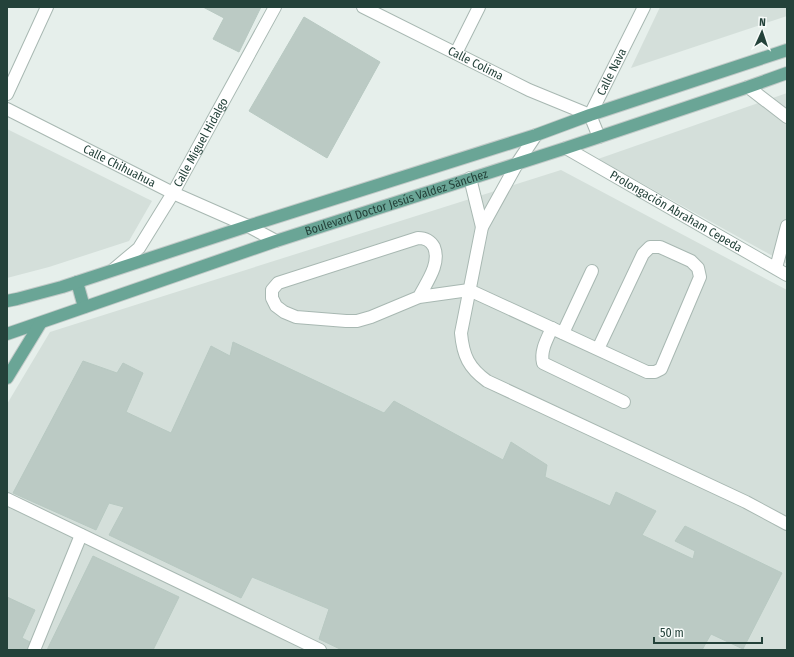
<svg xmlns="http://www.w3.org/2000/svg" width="794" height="657" viewBox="0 0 794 657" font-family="'Fira Sans Condensed',sans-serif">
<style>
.built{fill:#d4dfda}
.building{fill:#bbcac4;stroke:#b8c9c2}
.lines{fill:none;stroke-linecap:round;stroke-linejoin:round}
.minor-casing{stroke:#a8b8b2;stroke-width:14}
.major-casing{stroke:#c2cac8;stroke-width:14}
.minor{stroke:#fff;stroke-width:12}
.major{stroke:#6aa596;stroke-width:12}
.labels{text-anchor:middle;stroke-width:3;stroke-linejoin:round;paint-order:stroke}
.street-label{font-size:12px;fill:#24423a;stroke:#f7fbf9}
</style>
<rect width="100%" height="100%" fill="#e6efeb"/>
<g class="built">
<polygon points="660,7 787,7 787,16 631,68"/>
<polygon points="787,93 787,264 598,159"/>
<polygon points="7,129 152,201 129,241 49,267 7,278"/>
<polygon points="561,170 787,290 787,650 7,650 7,404 50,332"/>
</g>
<g class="building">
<polygon points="203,7 261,7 239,52 213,39 224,18"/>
<polygon points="304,17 380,62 327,158 249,111"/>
<polygon points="233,342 384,413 394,401 503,460 511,442 547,465 545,477 610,506 616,492 656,511 642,535 693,559 695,551 675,541 685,526 782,573 743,649 711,634 702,650 342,650 319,639 329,609 252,577 241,598 109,535 124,507 109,503 96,530 13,493 83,361 117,373 123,363 143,373 126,412 171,433 211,346 230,356"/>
<polygon points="93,556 179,597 153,650 47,650"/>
<polygon points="7,597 35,610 22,638 34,644 31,650 7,650"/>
</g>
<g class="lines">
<g class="minor-casing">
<g id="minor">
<path id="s1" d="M363,7L529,90L590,115"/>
<polyline points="456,53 479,7"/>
<polyline points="748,87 787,117"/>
<polyline points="7,94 47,7"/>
<path id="s2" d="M7,109L173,193L248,226L276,241"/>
<path d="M536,135L518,162L482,227L461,333C463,356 469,368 487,381L746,502L787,524"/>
<path id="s3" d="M599,137L590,115L644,7"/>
<path id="s4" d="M566,148L787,275"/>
<polyline points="470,178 482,227"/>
<polyline points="776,268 787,226"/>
<path id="s5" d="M114,269L139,248L173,193L275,7"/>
<path d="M419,297C426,283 441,264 434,247C430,240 425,238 418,238L278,283L272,290V298L276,306L284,312L296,317L346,321H357L371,317L419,297L469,290L647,372H655L661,369L700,277L698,268L691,261L660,247H650L643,254L598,349"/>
<path d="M552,328C547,339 540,351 543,363L624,402"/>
<polyline points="563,333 592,271"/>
<polyline points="7,499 320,650"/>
<polyline points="34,650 81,535"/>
</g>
</g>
<g class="major-casing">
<g id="major">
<polyline points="77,282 84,307"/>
<polyline points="7,301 17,299 62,287 248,226 536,135 590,115 787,50"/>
<path id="s6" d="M7,334L276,241L566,148L748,87L787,73"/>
<polyline points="7,378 40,324"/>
</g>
</g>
<use href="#minor" class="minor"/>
<use href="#major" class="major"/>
</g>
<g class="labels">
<g class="street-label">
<text dy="4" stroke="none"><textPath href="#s1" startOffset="126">Calle Colima</textPath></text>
<text dy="4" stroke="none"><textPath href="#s3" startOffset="72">Calle Nava</textPath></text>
<text dy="4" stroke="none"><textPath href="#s5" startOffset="155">Calle Miguel Hidalgo</textPath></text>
<text dy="4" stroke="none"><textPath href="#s2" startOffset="126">Calle Chihuahua</textPath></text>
<text dy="4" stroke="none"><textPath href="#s6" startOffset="411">Boulevard Doctor Jesús Valdez Sánchez</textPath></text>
<text dy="4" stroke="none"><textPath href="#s4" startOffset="127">Prolongación Abraham Cepeda</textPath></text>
</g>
</g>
<rect width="794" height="657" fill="none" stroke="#24423a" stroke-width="16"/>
<g transform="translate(762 32) rotate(3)" stroke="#f7fbf9" stroke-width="3" paint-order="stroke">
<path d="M0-3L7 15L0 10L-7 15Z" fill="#24423a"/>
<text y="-6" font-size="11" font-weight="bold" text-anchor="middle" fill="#24423a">N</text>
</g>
<path d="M654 637v6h108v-6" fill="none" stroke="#24423a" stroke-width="2"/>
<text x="660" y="637" font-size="12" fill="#24423a" stroke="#f7fbf9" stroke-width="3" paint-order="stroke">50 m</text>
</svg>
